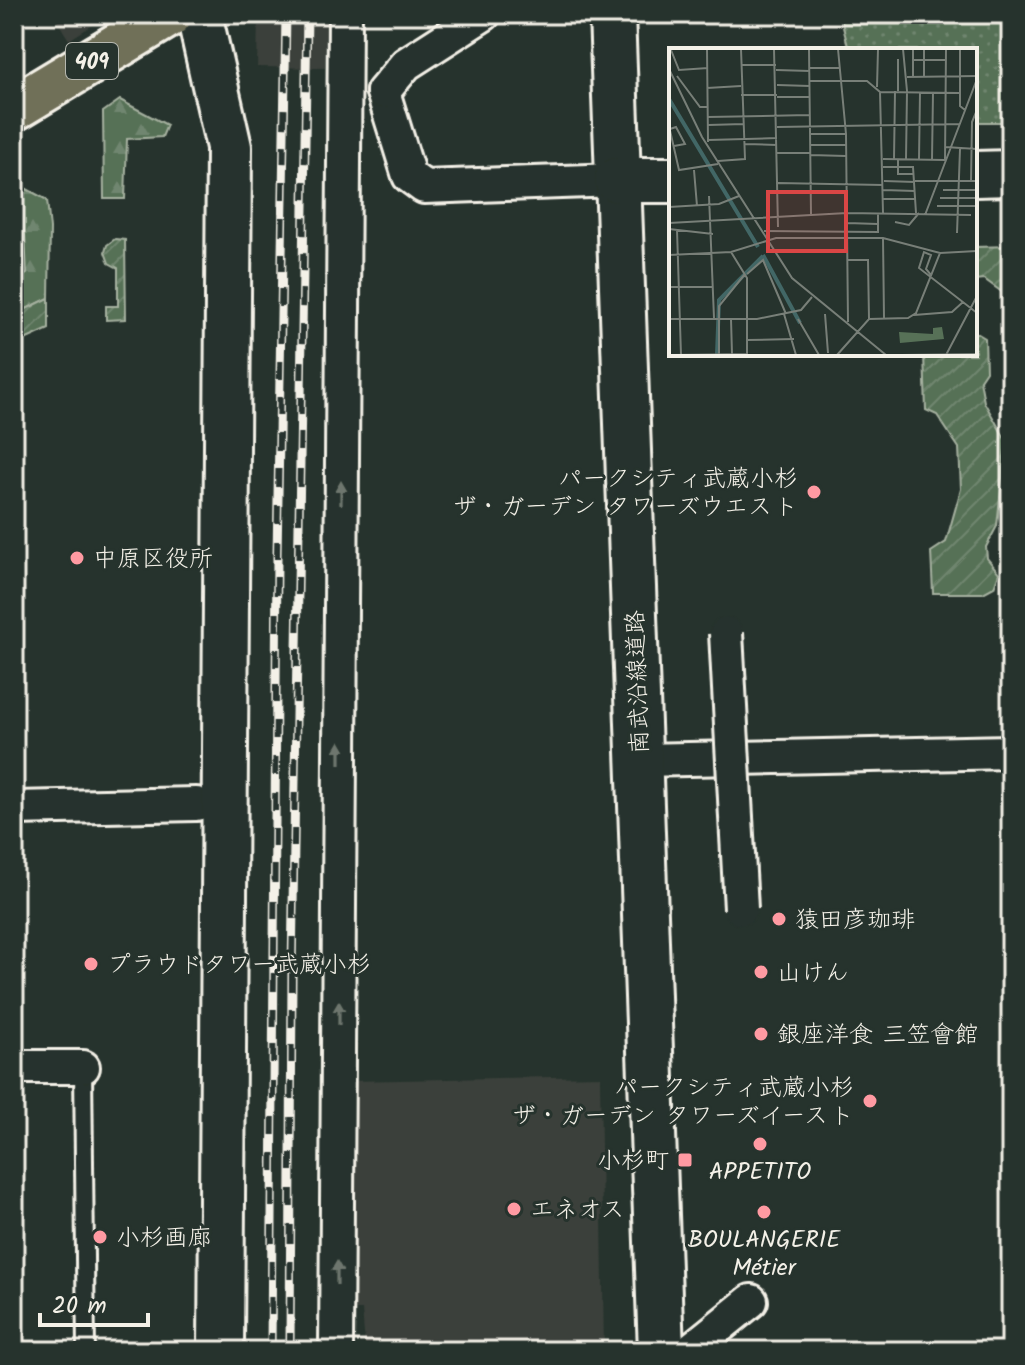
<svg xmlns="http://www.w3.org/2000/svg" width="1025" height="1365" viewBox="0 0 1025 1365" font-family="Kalam,'Klee One',sans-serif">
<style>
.built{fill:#3a403a}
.forest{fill:url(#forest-firs);stroke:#a6b1a0;stroke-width:2}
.park{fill:url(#park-dots);stroke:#a6b1a0;stroke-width:2}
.garden{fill:url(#garden-furrows);stroke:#a6b1a0;stroke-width:2}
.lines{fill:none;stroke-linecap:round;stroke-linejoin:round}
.lane-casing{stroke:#f4f1e8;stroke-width:22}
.street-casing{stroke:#f4f1e8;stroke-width:38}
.secondary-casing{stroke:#f4f1e8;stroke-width:50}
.highway-casing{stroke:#f4f1e8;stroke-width:50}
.lane{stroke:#26332d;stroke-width:16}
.street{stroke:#26332d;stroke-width:32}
.secondary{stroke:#26332d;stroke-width:44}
.highway{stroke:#706f59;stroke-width:44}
.rail-casing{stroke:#f4f1e8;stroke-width:9}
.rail{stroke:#26332d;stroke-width:6;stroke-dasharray:18;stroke-linecap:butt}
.street-bridge-casing{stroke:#f4f1e8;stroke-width:38;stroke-linecap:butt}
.street-bridge{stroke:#26332d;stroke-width:32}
.oneway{fill:#6e766e}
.poi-dot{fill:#ff9aa2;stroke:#26332d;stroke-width:3}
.labels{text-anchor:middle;stroke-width:6;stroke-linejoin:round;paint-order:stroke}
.shield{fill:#26332d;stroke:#b6b8b0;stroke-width:2}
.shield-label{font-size:22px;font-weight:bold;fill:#f4f1e8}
.poi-label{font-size:24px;fill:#f4f1e8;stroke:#26332d;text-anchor:start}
.street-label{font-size:24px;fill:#f4f1e8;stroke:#26332d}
.inset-river{fill:none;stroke:#426766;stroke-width:4}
.inset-road{fill:none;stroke:#787f78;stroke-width:2}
.view{fill:#da4645;fill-opacity:0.15;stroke:#da4645;stroke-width:4}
.inset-edge{fill:none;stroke:#f4f1e8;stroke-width:4}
</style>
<defs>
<pattern id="forest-firs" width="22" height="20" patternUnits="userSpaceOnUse" patternTransform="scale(2)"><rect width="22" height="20" fill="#577157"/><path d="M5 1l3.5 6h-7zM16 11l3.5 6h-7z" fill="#70866f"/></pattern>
<pattern id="park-dots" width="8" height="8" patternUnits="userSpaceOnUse" patternTransform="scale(2)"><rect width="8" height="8" fill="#577157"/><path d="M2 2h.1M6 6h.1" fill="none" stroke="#70866f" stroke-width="1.8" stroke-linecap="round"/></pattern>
<pattern id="garden-furrows" width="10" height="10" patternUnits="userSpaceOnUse" patternTransform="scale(2)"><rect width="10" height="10" fill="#577157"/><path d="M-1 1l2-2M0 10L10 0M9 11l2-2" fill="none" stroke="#70866f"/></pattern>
</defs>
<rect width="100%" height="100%" fill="#26332d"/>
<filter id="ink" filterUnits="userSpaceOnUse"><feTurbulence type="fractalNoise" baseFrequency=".0125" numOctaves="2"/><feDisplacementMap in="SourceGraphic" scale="16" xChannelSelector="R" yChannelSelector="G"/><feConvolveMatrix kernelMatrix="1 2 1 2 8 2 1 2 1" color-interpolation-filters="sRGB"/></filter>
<g filter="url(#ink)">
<g class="built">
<polygon points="53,14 110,14 69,40"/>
<polygon points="258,14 326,14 325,68 257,67"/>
<polygon points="600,1076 604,1351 411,1351 410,1346 365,1346 362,1310 350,1310 350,1081"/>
</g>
<g class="forest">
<polygon points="120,100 167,125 162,137 127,139 125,199 104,199 103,112"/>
<polygon points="14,182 47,200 50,229 49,298 14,315 14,281 27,274 25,235 14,206"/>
</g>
<polygon class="park" points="844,14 1011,14 1011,122 975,122 975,50 849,50 842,23"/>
<g class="garden">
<polygon points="115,239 125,240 126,319 106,320 106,306 118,306 118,268 109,263 105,252 107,245"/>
<polygon points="1011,246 1011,295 1006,295 984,279 975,280 975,247"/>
<polygon points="49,298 49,329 14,345 14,315"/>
<polygon points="975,332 985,338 986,371 980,380 984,402 1006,440 997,526 986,547 987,558 999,573 994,587 983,593 933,593 931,552 946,542 961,489 959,448 937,415 926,410 924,354 975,354"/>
</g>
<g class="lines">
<g class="lane-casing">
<polyline id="lane" points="83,1067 86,1351"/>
</g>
<g class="street-casing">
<g id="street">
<polyline points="383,92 409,176 424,187 617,180"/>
<polyline points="383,92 406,64 484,14"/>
<polyline points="640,760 1011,752"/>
<polyline points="14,808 196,804"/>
<polyline points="14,1067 83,1067"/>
<polyline points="336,1351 345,14"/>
<polyline points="689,1351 751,1301"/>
</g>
</g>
<g class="secondary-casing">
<g id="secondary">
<polyline points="199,14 229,147 221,1351"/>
<polyline points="612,14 661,1351"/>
<polyline points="975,174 1011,173"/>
<polyline points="617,180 671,180"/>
</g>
</g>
<g class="highway-casing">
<polyline id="highway" points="14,108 170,14"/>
</g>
<use href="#lane" class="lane"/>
<use href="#street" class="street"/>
<use href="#secondary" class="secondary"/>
<use href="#highway" class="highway"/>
<g class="rail-casing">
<g id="rail">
<polyline points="271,1351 277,557 286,14"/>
<polyline points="290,1351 292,971 307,14"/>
</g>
</g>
<use href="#rail" class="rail"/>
<g class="street-bridge-casing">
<polyline id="street-bridge" points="726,633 741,909"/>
</g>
<use href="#street-bridge" class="street-bridge"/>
</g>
<defs><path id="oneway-solid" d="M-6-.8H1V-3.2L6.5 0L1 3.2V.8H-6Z" transform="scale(2)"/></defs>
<g class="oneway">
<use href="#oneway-solid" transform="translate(341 493) rotate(-90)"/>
<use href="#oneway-solid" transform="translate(340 753) rotate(-90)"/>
<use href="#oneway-solid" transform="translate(339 1013) rotate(-90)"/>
<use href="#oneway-solid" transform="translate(337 1273) rotate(-90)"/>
</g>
</g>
<g class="poi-dot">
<circle cx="814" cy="492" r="8"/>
<circle cx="77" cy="558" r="8"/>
<circle cx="779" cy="919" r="8"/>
<circle cx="91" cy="964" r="8"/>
<circle cx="761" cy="972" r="8"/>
<circle cx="761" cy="1034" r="8"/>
<circle cx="870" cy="1101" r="8"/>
<circle cx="760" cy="1144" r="8"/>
<rect x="677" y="1152" width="16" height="16" rx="4"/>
<circle cx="514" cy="1209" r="8"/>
<circle cx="764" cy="1212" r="8"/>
<circle cx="100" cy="1237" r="8"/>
</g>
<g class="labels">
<rect class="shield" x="66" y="43" width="52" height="36" rx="6"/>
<g class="shield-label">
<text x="92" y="69">409</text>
</g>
<g class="poi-label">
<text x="798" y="486" text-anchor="end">パークシティ武蔵小杉<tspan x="798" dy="28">ザ・ガーデン タワーズウエスト</tspan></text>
<text x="93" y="566">中原区役所</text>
<text x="795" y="927">猿田彦珈琲</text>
<text x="107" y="972">プラウドタワー武蔵小杉</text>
<text x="777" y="980">山けん</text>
<text x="777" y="1042">銀座洋食 三笠會館</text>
<text x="854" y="1095" text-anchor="end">パークシティ武蔵小杉<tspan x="854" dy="28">ザ・ガーデン タワーズイースト</tspan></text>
<text x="669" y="1168" text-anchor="end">小杉町</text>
<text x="760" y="1179" text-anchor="middle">APPETITO</text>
<text x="530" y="1217">エネオス</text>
<text x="116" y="1245">小杉画廊</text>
<text x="764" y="1247" text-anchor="middle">BOULANGERIE<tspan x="764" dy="28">Métier</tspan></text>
</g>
<g class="street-label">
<text transform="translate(637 682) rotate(-92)" y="8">南武沿線道路</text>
</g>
</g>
<g transform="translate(669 48)">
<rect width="308" height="308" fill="#26332d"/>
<path d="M273,279L275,291L231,295L230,284L264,286V280Z" fill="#577157"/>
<path class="inset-river" d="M0,51L89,199M94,207L131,275M48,307L50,252L94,208"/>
<path class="inset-road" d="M38,1L39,94M105,1L109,179M140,1L142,166M169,1L177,86L179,274M234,1L238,43M255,1V28M291,1V58L296,62M2,2L10,22L39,20M229,11V43M244,12H277M73,17H107M141,20H170M0,21L33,89L123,230L217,307M107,22L141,23M8,28L31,59H38M238,29L308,28M244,29V1M141,33H198L211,44L214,165M108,37L141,38M208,39L209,1M38,40L72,38M211,44L291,45M72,47H108M108,49H141M38,69L140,67M39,77L75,76M0,78L10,122L49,116M108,79L291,76M1,81L7,79L16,96L5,98M141,86H177M39,92L108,90M76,96L108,97M141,97H177M276,99L308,101M108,105H141M141,107L177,108M214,111L276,112M225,111L226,43M229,111V126H244M237,111L238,43M250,111L251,44M263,112L264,44M276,112L277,1M49,113L76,111L72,1M214,119H244L247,165M25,122L28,158M215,133L246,134M246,133H308M302,133L303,74L308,62M109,135L214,137M214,142L246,143M274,142H308M40,148L45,270M271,150H308M214,151H247M268,158H308M0,159L50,156L70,148M256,167L308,31M226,174L240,177L250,165M0,175L178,165L302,167M178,175L209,176M0,181L44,186M8,182L12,307M95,183L209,184V165M288,185L291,101M214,190L215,270M62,204L78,230V307M0,207L62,204L107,190H214L271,205L308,203M178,212H199L200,271M78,226L94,212L117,266M262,227L257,221L262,207L255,204L250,220L308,265M0,239H43M115,266L127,307M156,266L159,305M245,267L283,264L294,254M0,271H88L132,262L143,249M62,271L63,306M129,271L150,307M78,292L125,291M0,307L78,306M50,307V258L76,226M168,307L200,271L239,270L247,265L271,205M232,307L308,306M277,307L308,248"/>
<path class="view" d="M99,144H177V203H99Z"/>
<rect width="308" height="308" class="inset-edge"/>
</g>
<rect width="1025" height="1365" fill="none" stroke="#26332d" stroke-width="48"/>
<rect x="24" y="24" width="977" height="1317" fill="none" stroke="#f4f1e8" stroke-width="3" filter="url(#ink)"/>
<path d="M40 1313v12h108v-12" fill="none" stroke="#f4f1e8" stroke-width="4"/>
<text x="52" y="1313" font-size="24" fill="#f4f1e8" stroke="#26332d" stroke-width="6" paint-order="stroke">20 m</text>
</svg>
